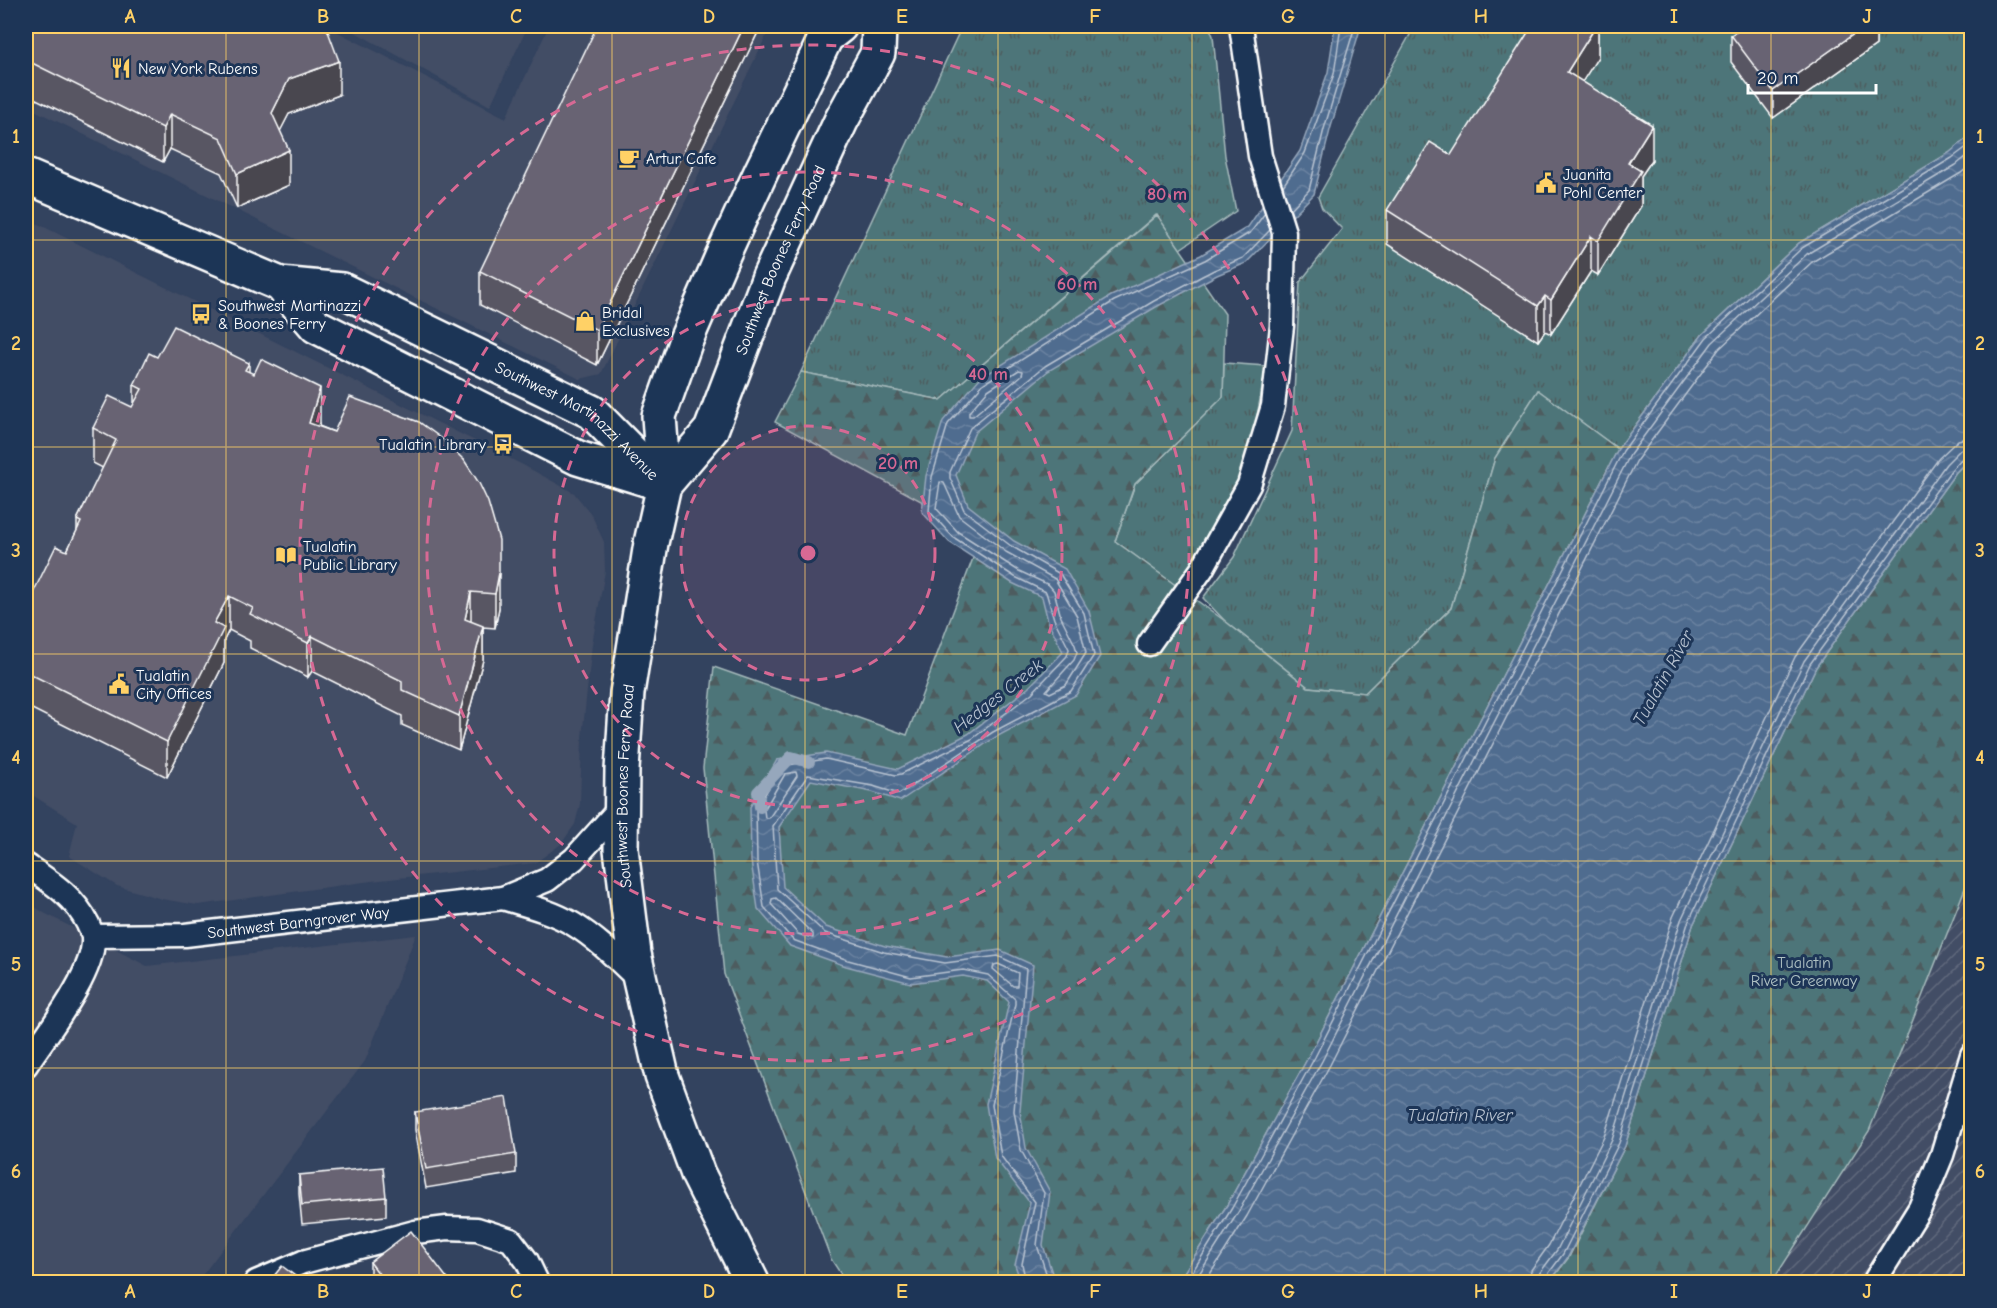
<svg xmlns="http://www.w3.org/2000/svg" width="1997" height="1308" viewBox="0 0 1997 1308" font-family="'Comic Neue',sans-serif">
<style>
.built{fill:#434d65}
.industrial{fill:url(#industrial-furrows)}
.grass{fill:url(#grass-tufts);stroke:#a6babc;stroke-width:1.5}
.forest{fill:url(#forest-firs);stroke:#a6babc;stroke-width:1.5}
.water{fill:url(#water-waves);stroke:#96a7bc;stroke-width:1.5}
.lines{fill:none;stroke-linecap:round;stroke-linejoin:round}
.shore{stroke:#b9c4d2;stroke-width:1.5}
.stream{stroke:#96a7bc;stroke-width:12}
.lane-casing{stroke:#fff;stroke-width:27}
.secondary-casing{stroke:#fff;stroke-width:38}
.lane{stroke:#1d3557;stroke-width:22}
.secondary{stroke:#1d3557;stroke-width:33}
.wall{fill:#595663;stroke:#fff;stroke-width:1.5}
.shaded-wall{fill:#484650;stroke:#fff;stroke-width:1.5}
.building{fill:#676473;stroke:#fff;stroke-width:1.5}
.grid{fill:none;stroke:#ffd166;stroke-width:1.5;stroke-opacity:0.55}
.ring{fill:none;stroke:#d76994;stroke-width:3;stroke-dasharray:10 8}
.labels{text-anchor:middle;stroke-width:6;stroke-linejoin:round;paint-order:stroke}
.poi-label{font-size:16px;fill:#fff;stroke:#1d3557;text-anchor:start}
.street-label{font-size:16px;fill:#fff;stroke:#1d3557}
.park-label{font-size:16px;fill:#afc1c3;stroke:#1d3557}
.water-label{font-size:18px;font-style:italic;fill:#b9c4d2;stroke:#1d3557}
.centre{fill:#d76994;stroke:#1d3557;stroke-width:3}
.ring-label{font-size:18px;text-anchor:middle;font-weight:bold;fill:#d76994;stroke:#1d3557;stroke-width:6;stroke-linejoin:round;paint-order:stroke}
.neatline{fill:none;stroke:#ffd166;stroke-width:2}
.grid-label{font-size:20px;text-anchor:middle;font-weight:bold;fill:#ffd166}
</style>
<defs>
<pattern id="industrial-furrows" width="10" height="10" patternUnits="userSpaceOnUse" patternTransform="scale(1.5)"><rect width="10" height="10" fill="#434d65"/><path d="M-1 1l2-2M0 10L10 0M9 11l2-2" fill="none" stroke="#5f687c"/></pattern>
<pattern id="grass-tufts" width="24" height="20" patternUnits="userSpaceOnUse" patternTransform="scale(1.5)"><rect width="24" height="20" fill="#4e7579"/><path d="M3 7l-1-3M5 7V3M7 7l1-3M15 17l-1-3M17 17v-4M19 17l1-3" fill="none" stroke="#4d5c5e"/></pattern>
<pattern id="forest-firs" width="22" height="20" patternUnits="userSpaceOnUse" patternTransform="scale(1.5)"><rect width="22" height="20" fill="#4e7579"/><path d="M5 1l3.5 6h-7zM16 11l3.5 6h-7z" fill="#4d5c5e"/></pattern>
<pattern id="water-waves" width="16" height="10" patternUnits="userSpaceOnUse" patternTransform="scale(1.5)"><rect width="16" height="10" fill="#506c8f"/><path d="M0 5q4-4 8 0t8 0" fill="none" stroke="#6a82a0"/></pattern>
</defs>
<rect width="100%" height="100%" fill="#33435f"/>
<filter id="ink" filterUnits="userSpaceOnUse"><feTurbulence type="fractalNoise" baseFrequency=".0167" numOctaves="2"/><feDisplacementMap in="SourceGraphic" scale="12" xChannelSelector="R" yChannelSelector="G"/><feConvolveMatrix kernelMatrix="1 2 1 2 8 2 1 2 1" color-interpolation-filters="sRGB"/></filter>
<g filter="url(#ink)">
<g class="built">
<polygon points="26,26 326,26 506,118 549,26 771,26 601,374 580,379 26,106"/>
<polygon points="344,26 528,26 490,106"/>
<polygon points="26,218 521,464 574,493 591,514 604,542 605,571 592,644 582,737 580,804 575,824 561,844 535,863 371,881 198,905 162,899 117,886 69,856 77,823 29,793 28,786 26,784"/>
<polygon points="26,901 44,913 147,966 416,935 365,1061 197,1282 26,1282"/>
</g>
<polygon class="industrial" points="1971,873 1971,1282 1772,1282 1869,1131"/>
<g class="grass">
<polygon points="962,26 1209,26 1213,36 1225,156 1236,211 1180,249 1156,215 941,400 801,372"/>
<polygon points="1415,26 1971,26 1971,135 1949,153 1799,243 1702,335 1618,449 1538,390 1495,458 1451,608 1365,693 1308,687 1225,621 1203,598 1234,557 1292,431 1300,282 1342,229 1322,208 1318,197"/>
<polygon points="1224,363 1266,366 1247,472 1182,590 1115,541 1135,484 1223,397"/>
</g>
<g class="forest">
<polygon points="1157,215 1225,314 1223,397 1135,484 1115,541 1225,621 1308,687 1365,693 1451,608 1495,458 1538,390 1618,449 1310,1054 1227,1205 1178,1282 846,1282 831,1259 724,974 703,768 714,667 907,735 982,534 775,422 801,372 941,400"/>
<polygon points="1971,457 1971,873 1869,1131 1772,1282 1550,1282 1569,1257 1625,1146 1693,925 1816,667 1956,472"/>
</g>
<g class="water">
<polygon points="1335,26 1361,26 1330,130 1314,194 1246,263 1217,275 1156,307 1048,371 975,432 956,475 968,505 1014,541 1065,569 1089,611 1100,656 1076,695 996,737 900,801 872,792 811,780 779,827 783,887 826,927 885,946 947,957 1000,950 1033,965 1020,1111 1026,1148 1050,1192 1043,1245 1055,1282 1021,1282 1015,1265 1030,1203 995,1158 986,1104 1009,1002 987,981 963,976 911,983 846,966 790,946 758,909 751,861 750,807 777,760 826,753 898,769 968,734 1028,688 1063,652 1048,621 1042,597 1012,583 949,542 922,512 926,476 943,421 979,379 1111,296 1201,255 1248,227 1300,151 1328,72"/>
<polygon points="1971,135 1971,457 1956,472 1816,667 1693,925 1625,1146 1568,1257 1550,1282 1178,1282 1227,1205 1310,1054 1618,449 1702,335 1799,243 1949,153"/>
</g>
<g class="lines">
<g class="shore">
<polyline points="1283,186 1305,153 1334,74 1341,26"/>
<polyline points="1290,210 1309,190 1324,129 1355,26"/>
<polygon points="1019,370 1023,371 1022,375 973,416 969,416 969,412 988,390"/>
<polygon points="940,482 944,483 959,516 1006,552 1055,579 1077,616 1086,653 1066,685 1050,693 1046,691 1074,660 1077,652 1075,645 1061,617 1054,591 1049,585 1019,571 958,532 936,508"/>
<polygon points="796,772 797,776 769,818 765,818 764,810 785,774"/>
<polygon points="776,898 813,934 813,938 798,934 771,904 772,899"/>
<polygon points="998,964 1018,973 1017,986 1013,986 993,969 994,965"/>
<polyline points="1026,1282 1022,1264 1035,1202 1001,1156 992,1105 1015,1004 1015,999 988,975 963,970 911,977 848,960 793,940 764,907 757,861 756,809 782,766 826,759 896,775 901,774 972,739 1032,693 1067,656 1069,649 1054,619 1046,592 1015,577 953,537 929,511 932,477 948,424 983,384 1114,301 1205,260 1251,232 1265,213"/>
<polyline points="1049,1282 1037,1245 1044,1193 1021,1150 1014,1111 1026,969 998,956 945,963 884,952 825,933 777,889 773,826 808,775 873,786 899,794 993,732 1071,691 1094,655 1084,613 1060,574 1011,546 964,510 950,478 950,472 970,428 1045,366 1154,301 1214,270 1243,258 1270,230"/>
<polyline points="1186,1282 1232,1208 1315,1057 1623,451 1706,338 1802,248 1952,158 1972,143"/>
<polyline points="1194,1282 1239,1211 1322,1061 1630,455 1712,343 1807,254 1956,165 1972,152"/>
<polyline points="1205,1282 1247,1216 1330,1065 1637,460 1719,349 1812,262 1961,173 1972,164"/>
<polyline points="1529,1282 1531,1270 1549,1245 1604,1137 1673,917 1795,657 1939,458 1958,440 1972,437"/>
<polyline points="1538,1282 1539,1274 1557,1250 1612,1140 1681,920 1804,661 1946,464 1961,449 1972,446"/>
<polyline points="1545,1282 1546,1277 1563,1254 1619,1143 1688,923 1810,664 1952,469 1965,455 1972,453"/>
</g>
<polyline class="stream" points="760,807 758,792 791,757 809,762"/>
<g class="lane-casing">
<g id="lane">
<polyline points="1149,644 1202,569 1249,485 1273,406 1282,326 1284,232 1260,156 1241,26"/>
<path d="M26,865C51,882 74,896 88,924C89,928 93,933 93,937C96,972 45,1036 26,1065"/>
<path d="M503,898C526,905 551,911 573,924C598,939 619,961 640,981"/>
<path id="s1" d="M93,936L185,935L503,898L547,880L574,859L621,807"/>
<polyline points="256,1282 303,1262 415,1232 447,1228 477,1229 511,1240 527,1261 537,1282"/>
<polyline points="1874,1282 1920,1208 1942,1155 1972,1055"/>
</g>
</g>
<g class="secondary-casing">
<g id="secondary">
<path id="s2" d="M26,176L280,284L342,290L592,412L664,485"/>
<polyline points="280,284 316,326 578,458 659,483"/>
<path id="s3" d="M664,485L711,430L769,277L841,121L878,53L879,26"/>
<path id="s4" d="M752,1282L698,1174L662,1076L634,954L621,849L622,770L627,693L651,543L664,485L659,416L686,340L721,259L761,172L826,37L840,26"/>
</g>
</g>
<use href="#lane" class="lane"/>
<use href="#secondary" class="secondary"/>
</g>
<g class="wall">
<polygon points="26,26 339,95 289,114 280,131 289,185 237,208 221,173 170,149 163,162 26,94"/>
<polygon points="761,26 597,365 480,305 480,271"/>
<polygon points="1598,26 1598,57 1582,81 1652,160 1641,176 1641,206 1598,275 1591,271 1551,334 1545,331 1538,341 1387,244 1387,210 1451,155"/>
<polygon points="1876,26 1876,45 1773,118 1731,62 1731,35"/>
<polygon points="157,357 249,372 320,423 319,426 334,432 464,460 499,608 495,628 483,627 483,660 459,750 402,725 402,716 312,671 308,677 250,648 250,641 229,630 224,640 224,663 167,777 26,706 26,590 34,591 67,551 77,531 77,520 103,468 93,463 93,428 132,407 134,405 134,385"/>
<polygon points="415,1112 516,1154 516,1173 426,1188 415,1130"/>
<polygon points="299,1175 386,1197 386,1216 302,1224 299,1194"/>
<polygon points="370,1262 450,1282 370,1282"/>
</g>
<g class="shaded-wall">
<polygon points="744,26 761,26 597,365 597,330"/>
<polygon points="1596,26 1598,26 1598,57 1567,106 1567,72"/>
<polygon points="1865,26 1876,26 1876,45 1773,118 1773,91"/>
<polygon points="339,61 339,95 289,114 272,147 272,113 289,79"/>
<polygon points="170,114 170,149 163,162 163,128"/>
<polygon points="1652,125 1652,160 1641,176 1641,206 1598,275 1598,241 1628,163"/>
<polygon points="289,150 289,185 237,208 237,174"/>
<polygon points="1591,236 1591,271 1551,334 1551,300"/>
<polygon points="1545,296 1545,331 1538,341 1538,306"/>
<polygon points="249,363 249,397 245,370"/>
<polygon points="320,388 320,423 309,457 309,423"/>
<polygon points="499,573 499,608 495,628 495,594"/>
<polygon points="471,592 471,627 465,619"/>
<polygon points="229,596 229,630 224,640 224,663 167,777 167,742 214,623"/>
<polygon points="483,626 483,660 459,750 459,716"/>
<polygon points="312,636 312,671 308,677 308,643"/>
</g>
<g class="building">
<polygon points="26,26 326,26 339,61 289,79 272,113 289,150 237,174 221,138 170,114 163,128 26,60"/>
<polygon points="597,26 744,26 597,330 480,271"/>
<polygon points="1532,26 1596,26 1567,72 1652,125 1628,163 1641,171 1598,241 1591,236 1551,300 1545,296 1538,306 1387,210 1430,142 1451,155"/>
<polygon points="1745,26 1865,26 1773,91 1731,35"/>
<polygon points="174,326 249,363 245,370 254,374 261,359 320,388 309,423 334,432 350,397 419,422 441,438 464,460 479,483 488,502 499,540 499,573 495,594 471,592 465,619 483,626 459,716 402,690 402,681 312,636 308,643 250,614 253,608 229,596 214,623 224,628 167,742 26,672 26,590 27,587 34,591 56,546 67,551 81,522 77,520 116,440 93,428 109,396 132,407 142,389 134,385 149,353 157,357"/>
<polygon points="507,1097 516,1154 426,1169 415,1112"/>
<polygon points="383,1167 386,1197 302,1205 299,1175"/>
<polygon points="411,1231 450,1282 385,1282 370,1262"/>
<polygon points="282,1266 303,1282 269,1282"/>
<polygon points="1971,1272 1971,1282 1965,1282"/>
</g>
</g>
<path class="grid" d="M226,26V1282M419,26V1282M612,26V1282M805,26V1282M998,26V1282M1192,26V1282M1385,26V1282M1578,26V1282M1771,26V1282M26,240H1972M26,447H1972M26,654H1972M26,861H1972M26,1068H1972"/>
<circle cx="808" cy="553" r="127" fill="#d76994" fill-opacity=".12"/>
<g class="ring">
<circle cx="808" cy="553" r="127"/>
<circle cx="808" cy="553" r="254"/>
<circle cx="808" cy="553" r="381"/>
<circle cx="808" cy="553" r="508"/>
</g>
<defs>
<g id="restaurant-bare" transform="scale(1.62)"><path d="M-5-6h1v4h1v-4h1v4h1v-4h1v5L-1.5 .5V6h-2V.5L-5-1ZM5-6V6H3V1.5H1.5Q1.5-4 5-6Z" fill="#ffd166" stroke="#1d3557" stroke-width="2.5" paint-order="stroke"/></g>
<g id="cafe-bare" transform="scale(1.62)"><path d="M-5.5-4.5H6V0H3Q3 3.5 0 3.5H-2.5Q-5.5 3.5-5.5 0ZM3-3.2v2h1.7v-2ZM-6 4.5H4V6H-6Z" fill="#ffd166" stroke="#1d3557" stroke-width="2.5" paint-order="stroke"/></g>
<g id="civic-bare" transform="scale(1.62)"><path d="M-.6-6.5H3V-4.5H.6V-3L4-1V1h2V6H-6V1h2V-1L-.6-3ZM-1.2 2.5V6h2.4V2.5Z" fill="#ffd166" stroke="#1d3557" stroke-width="2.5" paint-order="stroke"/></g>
<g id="bus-bare" transform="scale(1.62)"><path d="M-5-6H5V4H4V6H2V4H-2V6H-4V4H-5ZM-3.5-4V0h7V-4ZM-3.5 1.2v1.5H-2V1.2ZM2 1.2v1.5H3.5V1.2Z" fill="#ffd166" stroke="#1d3557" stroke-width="2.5" paint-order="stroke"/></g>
<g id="shop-bare" transform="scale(1.62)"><path d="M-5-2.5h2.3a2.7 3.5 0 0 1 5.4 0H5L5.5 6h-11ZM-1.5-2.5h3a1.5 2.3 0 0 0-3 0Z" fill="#ffd166" stroke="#1d3557" stroke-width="2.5" paint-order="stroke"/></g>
<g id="library-bare" transform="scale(1.62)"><path d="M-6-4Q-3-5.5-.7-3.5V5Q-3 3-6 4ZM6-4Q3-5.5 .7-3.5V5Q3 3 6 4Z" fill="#ffd166" stroke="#1d3557" stroke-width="2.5" paint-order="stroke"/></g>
</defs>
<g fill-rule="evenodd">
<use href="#restaurant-bare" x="121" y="68"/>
<use href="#cafe-bare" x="629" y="158"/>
<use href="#civic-bare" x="1546" y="183"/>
<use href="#bus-bare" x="201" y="314"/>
<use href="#shop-bare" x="585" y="321"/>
<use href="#bus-bare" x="503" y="444"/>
<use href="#library-bare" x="286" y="555"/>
<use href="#civic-bare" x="119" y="684"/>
</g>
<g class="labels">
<g class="poi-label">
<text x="138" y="74">New York Rubens</text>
<text x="646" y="164">Artur Cafe</text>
<text x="1563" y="180">Juanita<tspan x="1563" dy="18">Pohl Center</tspan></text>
<text x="218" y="311">Southwest Martinazzi<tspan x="218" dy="18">&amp; Boones Ferry</tspan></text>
<text x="602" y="318">Bridal<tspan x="602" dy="18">Exclusives</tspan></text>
<text x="486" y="450" text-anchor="end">Tualatin Library</text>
<text x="303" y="552">Tualatin<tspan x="303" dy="18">Public Library</tspan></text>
<text x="136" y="681">Tualatin<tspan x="136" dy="18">City Offices</tspan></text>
</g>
<g class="street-label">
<text dy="6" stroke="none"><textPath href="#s3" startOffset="256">Southwest Boones Ferry Road</textPath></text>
<text dy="6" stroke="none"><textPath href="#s2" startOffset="609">Southwest Martinazzi Avenue</textPath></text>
<text dy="6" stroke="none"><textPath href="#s4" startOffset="519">Southwest Boones Ferry Road</textPath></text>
<text dy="6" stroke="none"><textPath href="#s1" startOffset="206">Southwest Barngrover Way</textPath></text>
</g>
<g class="park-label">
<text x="1804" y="968">Tualatin<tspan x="1804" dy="18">River Greenway</tspan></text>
</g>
<g class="water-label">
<text transform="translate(1663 678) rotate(-61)" y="6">Tualatin River</text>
<text transform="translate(998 696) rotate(-38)" y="6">Hedges Creek</text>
<text x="1460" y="1121">Tualatin River</text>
</g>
</g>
<circle cx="808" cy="553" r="9" class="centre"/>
<g class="ring-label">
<text x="1167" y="200">80 m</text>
<text x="1077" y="290">60 m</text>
<text x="988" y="380">40 m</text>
<text x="898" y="469">20 m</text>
</g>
<rect width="1997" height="1308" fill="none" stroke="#1d3557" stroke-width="66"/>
<path d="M1748 84v9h128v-9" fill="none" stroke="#ffffff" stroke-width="3"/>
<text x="1757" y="84" font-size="18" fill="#ffffff" stroke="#1d3557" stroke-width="4.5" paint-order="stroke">20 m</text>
<rect x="33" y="33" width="1931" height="1242" class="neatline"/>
<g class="grid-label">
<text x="130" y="23">A</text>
<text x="323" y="23">B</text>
<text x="516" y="23">C</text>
<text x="709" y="23">D</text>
<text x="902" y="23">E</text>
<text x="1095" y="23">F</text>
<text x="1288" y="23">G</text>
<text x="1481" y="23">H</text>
<text x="1674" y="23">I</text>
<text x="1867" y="23">J</text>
<text x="16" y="143">1</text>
<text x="1980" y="143">1</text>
<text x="16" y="350">2</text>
<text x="1980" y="350">2</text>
<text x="16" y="557">3</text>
<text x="1980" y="557">3</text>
<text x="16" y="764">4</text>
<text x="1980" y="764">4</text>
<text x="16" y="971">5</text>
<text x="1980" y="971">5</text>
<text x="16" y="1178">6</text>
<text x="1980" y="1178">6</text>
<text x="130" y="1298">A</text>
<text x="323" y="1298">B</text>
<text x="516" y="1298">C</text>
<text x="709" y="1298">D</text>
<text x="902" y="1298">E</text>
<text x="1095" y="1298">F</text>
<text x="1288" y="1298">G</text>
<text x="1481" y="1298">H</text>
<text x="1674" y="1298">I</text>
<text x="1867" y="1298">J</text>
</g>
</svg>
